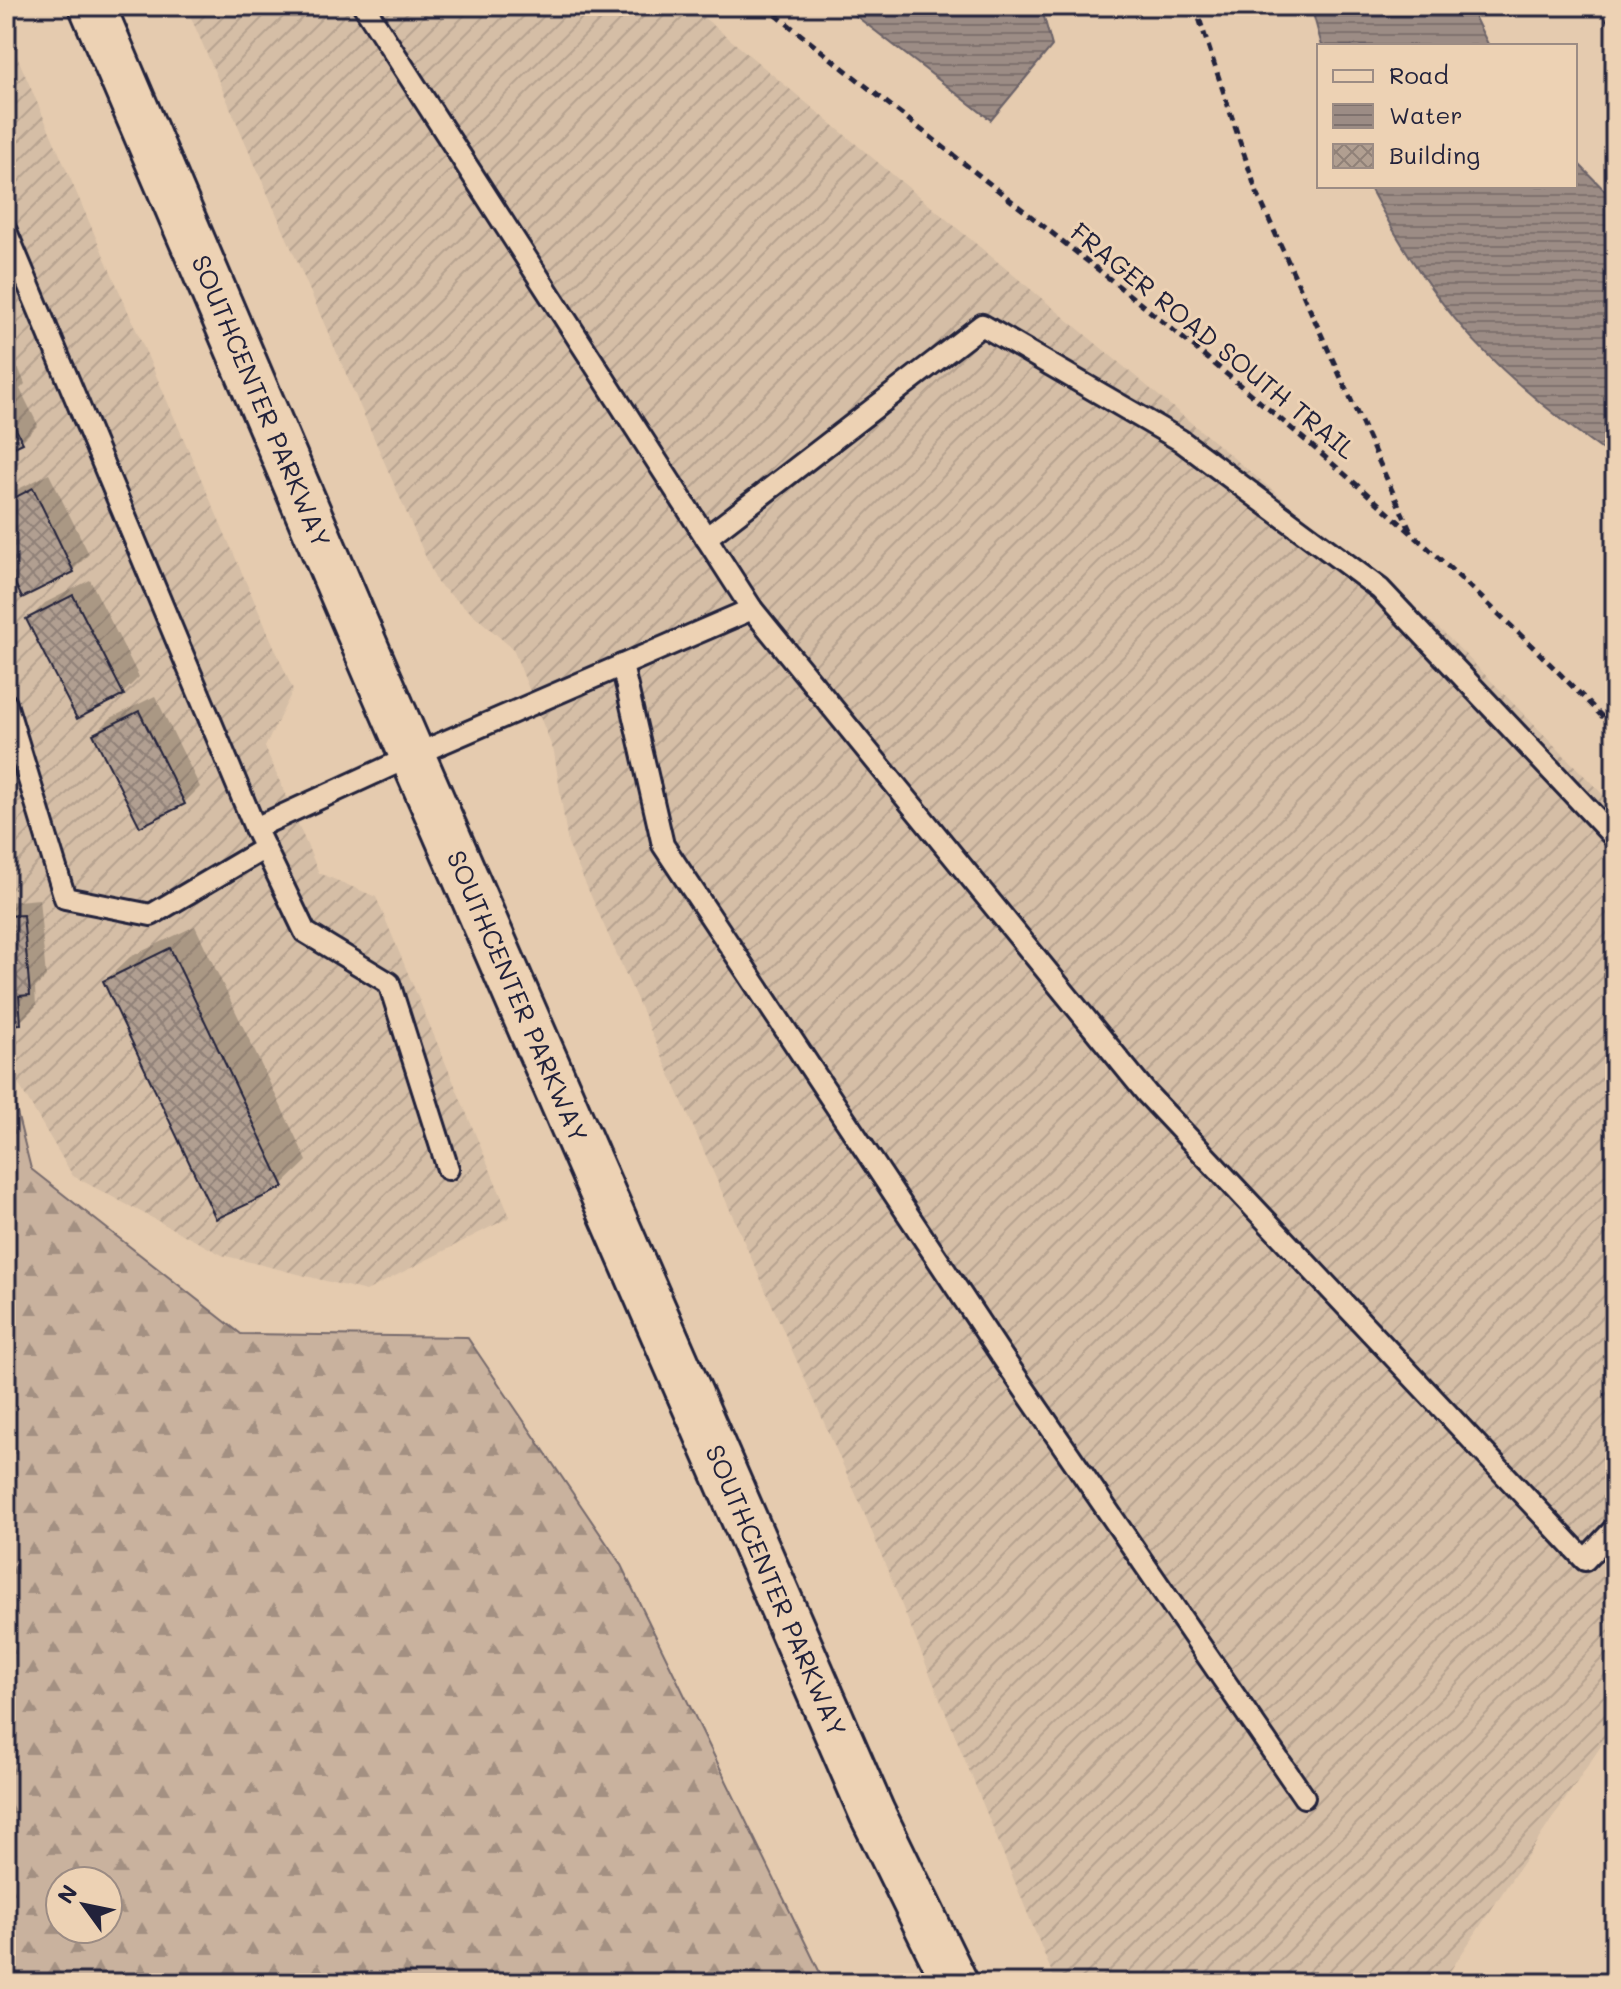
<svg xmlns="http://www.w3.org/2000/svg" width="1621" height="1989" viewBox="0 0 1621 1989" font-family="Mali,sans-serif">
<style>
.industrial{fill:url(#industrial-furrows)}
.forest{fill:url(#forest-firs);stroke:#766a6c;stroke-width:2;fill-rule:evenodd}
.water{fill:url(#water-rules);stroke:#6b6267;stroke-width:2}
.shadow{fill:#0003}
.building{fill:url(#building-cross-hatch);stroke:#22223b;stroke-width:2}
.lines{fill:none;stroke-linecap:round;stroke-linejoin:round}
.lane-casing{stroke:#22223b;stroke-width:26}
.secondary-casing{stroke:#22223b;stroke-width:50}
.path{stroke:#22223b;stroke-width:5;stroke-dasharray:8 6;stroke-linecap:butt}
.lane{stroke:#edd2b4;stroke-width:20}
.secondary{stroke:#edd2b4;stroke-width:44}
.labels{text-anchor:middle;stroke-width:6;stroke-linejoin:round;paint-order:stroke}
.street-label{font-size:26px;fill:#22223b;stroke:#edd2b4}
</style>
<defs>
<pattern id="industrial-furrows" width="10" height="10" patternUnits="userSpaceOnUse" patternTransform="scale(2)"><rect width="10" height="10" fill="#d5bea6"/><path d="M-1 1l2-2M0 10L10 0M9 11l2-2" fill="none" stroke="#b7a390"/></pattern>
<pattern id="forest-firs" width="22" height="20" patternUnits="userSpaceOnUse" patternTransform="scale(2)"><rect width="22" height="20" fill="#c9b29e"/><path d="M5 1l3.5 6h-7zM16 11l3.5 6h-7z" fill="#a39082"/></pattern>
<pattern id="water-rules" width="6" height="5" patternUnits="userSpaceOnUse" patternTransform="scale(2)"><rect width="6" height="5" fill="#9c8c85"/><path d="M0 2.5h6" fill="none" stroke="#7f726e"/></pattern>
<pattern id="building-cross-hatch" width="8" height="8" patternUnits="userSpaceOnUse" patternTransform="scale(2)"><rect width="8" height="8" fill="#b19f91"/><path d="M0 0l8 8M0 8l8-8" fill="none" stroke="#908178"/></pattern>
</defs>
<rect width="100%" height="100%" fill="#e5cbaf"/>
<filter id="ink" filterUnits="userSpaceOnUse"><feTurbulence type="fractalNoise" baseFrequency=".0125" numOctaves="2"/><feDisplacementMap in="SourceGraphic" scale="16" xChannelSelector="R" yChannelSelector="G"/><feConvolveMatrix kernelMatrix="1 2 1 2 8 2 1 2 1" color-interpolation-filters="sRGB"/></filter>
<g filter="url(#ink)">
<g class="industrial">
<polygon points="186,6 690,6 1444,633 1615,807 1615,1725 1442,1983 1056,1983 865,1515 568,844 554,752 513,649 437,583"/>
<polygon points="6,31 293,690 265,747 319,873 376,897 510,1217 366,1291 222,1255 73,1176 6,1063"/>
</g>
<path class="forest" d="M6,1069L31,1169L241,1334L467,1337L620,1563L825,1983H6ZM60,1881H108V1929H60Z"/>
<g class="water">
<polygon points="843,6 1041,6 1052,46 991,120"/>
<polygon points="1311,6 1469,6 1489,46 1322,46"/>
<path d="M1575,160L1615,201V459C1497,375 1436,315 1369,186H1575Z"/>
</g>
<g class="shadow">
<polygon points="6,363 11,373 19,369 25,384 20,389 38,425 22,441 6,449"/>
<polygon points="49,474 89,554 73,570 6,560 6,495"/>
<polygon points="90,580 139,677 123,693 29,619 45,603"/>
<polygon points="155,696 200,787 184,803 95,734 111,718"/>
<polygon points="39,899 46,977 35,988 36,1006 20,1022 6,1023 6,902"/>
<polygon points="195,926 307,1161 282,1185 105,981 130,957"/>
</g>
<g class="building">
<polygon points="6,409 23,443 6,451"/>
<polygon points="33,488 74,572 22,598 6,565 6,502"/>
<polygon points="73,595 124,695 77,719 26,619"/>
<polygon points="139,711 185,804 140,827 93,734"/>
<polygon points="23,915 30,995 19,996 21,1024 6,1025 6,916"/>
<polygon points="170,948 284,1187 216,1219 103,981"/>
</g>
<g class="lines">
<g class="lane-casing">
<g id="lane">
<polyline points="364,6 752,609 1147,1094 1585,1560 1615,1528"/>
<polyline points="6,231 255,828 305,932 389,983 448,1169"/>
<polyline points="706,538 982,325 1180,440 1380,589 1615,838"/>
<polyline points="622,665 663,845 1003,1358 1304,1797"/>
<polyline points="6,704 65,898 151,915 265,848"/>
<polyline points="255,828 412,756 752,609"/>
</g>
</g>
<g class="secondary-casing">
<g id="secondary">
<path id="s1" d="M92,6L379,679L872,1813L955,1983"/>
</g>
</g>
<g class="path">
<path d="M765,6C1055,238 1358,461 1615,730"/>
<polyline points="1195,6 1257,193 1410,530"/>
<polyline points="1600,6 1615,30"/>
</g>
<use href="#lane" class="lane"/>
<use href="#secondary" class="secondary"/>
</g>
</g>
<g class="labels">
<g class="street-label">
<text transform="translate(1213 341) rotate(39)" y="9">FRAGER ROAD SOUTH TRAIL</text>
<text dy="9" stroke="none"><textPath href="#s1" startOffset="430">SOUTHCENTER PARKWAY</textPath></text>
<text dy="9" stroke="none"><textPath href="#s1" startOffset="1078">SOUTHCENTER PARKWAY</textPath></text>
<text dy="9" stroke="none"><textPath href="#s1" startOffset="1726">SOUTHCENTER PARKWAY</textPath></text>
</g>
</g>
<rect width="1621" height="1989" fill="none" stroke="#edd2b4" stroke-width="32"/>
<rect x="16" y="16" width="1589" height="1957" fill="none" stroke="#22223b" stroke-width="3" filter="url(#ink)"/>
<rect x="1317" y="44" width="260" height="144" fill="#edd2b4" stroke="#9c8c84" stroke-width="2"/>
<rect x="1333" y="70" width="40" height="12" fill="#edd2b4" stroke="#9c8c84" stroke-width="2"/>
<text x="1389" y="84" font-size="24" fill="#22223b">Road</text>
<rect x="1333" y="104" width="40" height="24" fill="url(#water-rules)" stroke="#9c8c84" stroke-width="2"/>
<text x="1389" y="124" font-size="24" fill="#22223b">Water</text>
<rect x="1333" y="144" width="40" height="24" fill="url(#building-cross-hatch)" stroke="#9c8c84" stroke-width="2"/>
<text x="1389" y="164" font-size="24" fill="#22223b">Building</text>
<g transform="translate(84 1905) rotate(303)"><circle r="38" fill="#edd2b4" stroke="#9c8c84" stroke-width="2"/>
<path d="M0-6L14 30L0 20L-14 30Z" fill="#22223b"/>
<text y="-12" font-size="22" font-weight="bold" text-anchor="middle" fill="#22223b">N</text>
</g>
</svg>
